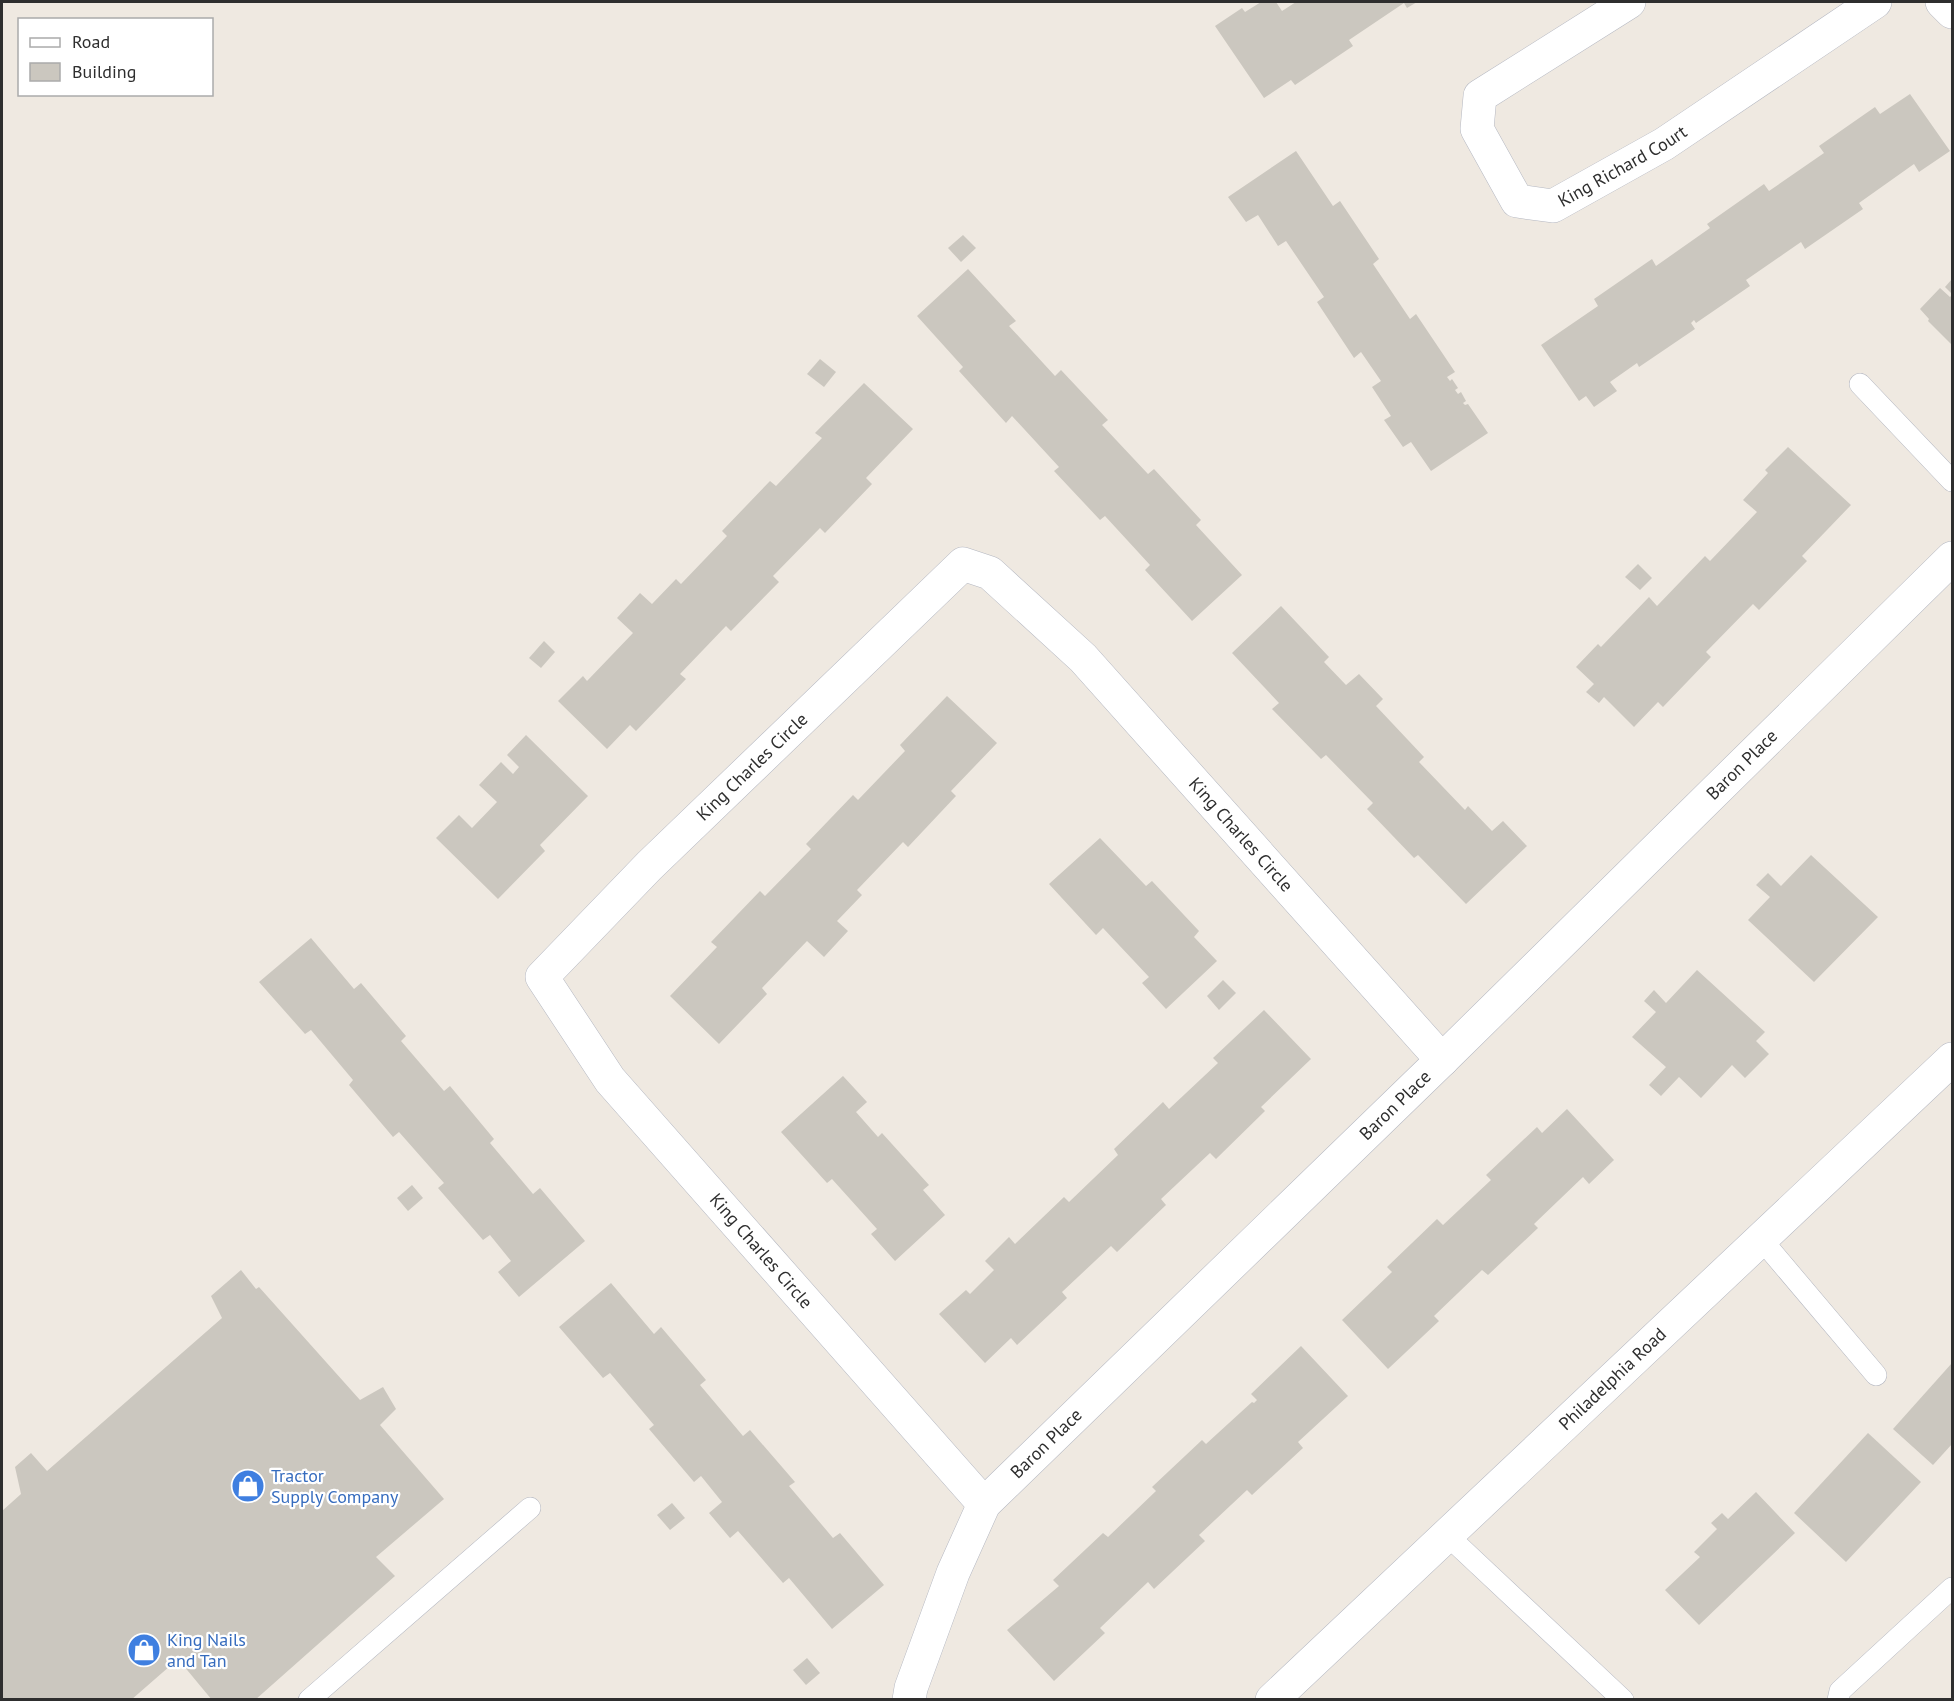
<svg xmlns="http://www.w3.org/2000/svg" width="1954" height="1701" viewBox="0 0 1954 1701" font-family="'PT Sans',sans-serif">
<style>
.building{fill:#cbc7bf}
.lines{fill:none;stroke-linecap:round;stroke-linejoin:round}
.lane-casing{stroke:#b4b7c1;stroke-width:22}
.street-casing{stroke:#b4b7c1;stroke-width:34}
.secondary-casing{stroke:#b4b7c1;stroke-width:34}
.lane{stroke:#fff;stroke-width:21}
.street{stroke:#fff;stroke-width:33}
.secondary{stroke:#fff;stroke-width:33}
.labels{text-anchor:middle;stroke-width:4.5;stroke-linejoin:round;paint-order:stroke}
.street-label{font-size:18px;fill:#2e2e2e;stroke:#fff}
.shop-label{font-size:18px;fill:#366cbe;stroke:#fff;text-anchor:start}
</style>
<rect width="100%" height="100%" fill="#efe9e1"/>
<g class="building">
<polygon points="1261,2 1276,2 1282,11 1296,2 1417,2 1407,8 1404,3 1349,40 1353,46 1295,85 1291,80 1264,98 1215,26 1242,8 1245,12"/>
<polygon points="1910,94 1950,151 1919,172 1914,164 1859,203 1863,209 1805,249 1801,242 1746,280 1750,286 1696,323 1694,320 1691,323 1695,329 1639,367 1637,363 1610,382 1617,391 1594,407 1586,396 1579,401 1541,345 1598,306 1594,299 1652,259 1656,266 1710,228 1707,224 1764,184 1769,191 1824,153 1819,146 1875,107 1880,114"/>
<polygon points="1296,151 1333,206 1340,201 1379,259 1373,264 1410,319 1416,314 1455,372 1447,377 1450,381 1452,379 1458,388 1455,390 1458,394 1461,392 1466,401 1463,403 1465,405 1468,404 1488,433 1431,471 1411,442 1403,447 1384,420 1391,416 1372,387 1381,381 1361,352 1354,358 1317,302 1324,297 1286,241 1278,246 1258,215 1246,222 1228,197"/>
<polygon points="963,235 976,248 961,262 948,248"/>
<polygon points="968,269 1016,321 1009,326 1055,376 1061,370 1108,420 1102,425 1148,474 1154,469 1201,520 1196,525 1242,575 1192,621 1145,570 1150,565 1105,516 1100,520 1054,471 1059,467 1012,416 1006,423 959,371 963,367 917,316"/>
<polygon points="1952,279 1952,294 1945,287"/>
<polygon points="1940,288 1950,297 1952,295 1952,345 1928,321 1929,319 1920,309"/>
<polygon points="820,359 836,372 824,387 807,374"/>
<polygon points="864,383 913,429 866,478 872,484 825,533 820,528 773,576 779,582 731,631 726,626 680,674 686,679 636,731 630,725 607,749 558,701 583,676 587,681 633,633 617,618 640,593 652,604 676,579 681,584 727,536 722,531 770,481 776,486 822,438 815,433"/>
<polygon points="1788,447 1851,505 1802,556 1807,561 1759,610 1753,604 1706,652 1711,657 1663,707 1658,702 1634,727 1604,697 1599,703 1586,692 1594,684 1576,667 1598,644 1601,647 1649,597 1657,606 1705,556 1710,561 1757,512 1743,500 1768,473 1765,470"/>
<polygon points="1638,564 1652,578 1640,590 1625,577"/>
<polygon points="1281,606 1329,657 1324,662 1346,685 1359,674 1383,699 1376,706 1424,757 1419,762 1465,810 1468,806 1492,831 1503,821 1527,846 1466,904 1418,855 1414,858 1367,809 1373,803 1326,755 1321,759 1272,709 1279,703 1232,653"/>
<polygon points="544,641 555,652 541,668 529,658"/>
<polygon points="947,696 997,743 951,791 956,796 908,847 903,842 857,890 862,895 837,921 848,931 824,957 807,941 762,988 767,994 719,1044 670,996 717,947 711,942 760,891 765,896 811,849 806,844 853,795 858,800 905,751 900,745"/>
<polygon points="526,735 588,796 540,845 545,851 498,899 436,838 459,815 472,828 497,802 479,785 501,762 513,774 519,767 507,755"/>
<polygon points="1100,838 1146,886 1152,881 1199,931 1194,937 1217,961 1166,1009 1142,983 1149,977 1103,928 1096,935 1049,884"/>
<polygon points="1811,855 1878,917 1814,982 1748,920 1770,897 1756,885 1768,873 1781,886"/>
<polygon points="311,938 354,989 361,983 406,1036 401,1041 444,1091 450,1086 494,1139 490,1143 533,1194 540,1188 585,1241 519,1297 498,1272 511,1261 490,1235 483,1240 438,1188 444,1183 399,1132 393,1137 349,1085 353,1080 311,1030 305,1034 259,982"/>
<polygon points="1697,970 1765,1032 1756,1041 1769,1054 1745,1078 1732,1065 1701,1098 1679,1077 1661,1096 1649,1085 1666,1067 1632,1037 1656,1012 1644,1001 1654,990 1666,1003"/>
<polygon points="1223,980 1236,993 1219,1010 1207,996"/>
<polygon points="1264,1010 1311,1059 1261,1107 1265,1111 1216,1159 1210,1153 1161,1199 1166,1205 1117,1252 1111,1246 1062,1292 1067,1298 1017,1345 1011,1338 985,1363 939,1314 966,1290 970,1294 994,1270 985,1261 1009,1237 1015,1244 1064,1197 1069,1202 1118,1155 1114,1149 1163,1102 1169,1109 1218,1063 1213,1058"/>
<polygon points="843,1076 867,1102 856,1112 878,1137 882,1133 929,1185 923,1190 945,1215 895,1261 871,1234 877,1229 832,1179 827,1183 781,1132"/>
<polygon points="1567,1109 1614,1160 1589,1184 1583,1177 1534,1224 1538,1228 1488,1275 1482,1270 1434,1316 1439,1321 1388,1369 1342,1320 1392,1272 1387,1267 1437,1219 1443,1225 1491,1180 1486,1175 1537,1127 1542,1133"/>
<polygon points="412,1185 423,1198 408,1211 397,1198"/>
<polygon points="241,1270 256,1289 259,1287 360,1400 383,1387 396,1409 380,1425 444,1499 376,1557 395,1576 255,1700 212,1700 178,1659 131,1700 2,1700 2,1511 21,1494 15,1467 31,1453 47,1471 222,1318 211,1296"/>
<polygon points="611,1283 654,1334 661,1327 706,1380 700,1385 743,1436 750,1430 795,1482 789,1486 833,1538 840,1533 884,1585 832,1629 789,1578 783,1583 738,1531 730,1538 709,1513 722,1502 701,1476 694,1482 649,1429 654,1425 610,1373 603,1378 559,1327"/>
<polygon points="1301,1346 1348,1396 1298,1442 1303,1448 1252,1495 1247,1490 1199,1535 1205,1541 1154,1589 1148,1582 1100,1628 1105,1633 1054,1681 1007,1630 1059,1586 1053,1580 1103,1533 1108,1537 1156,1491 1152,1487 1202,1440 1206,1444 1252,1402 1254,1403 1257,1400 1251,1394"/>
<polygon points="1952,1363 1952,1444 1933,1465 1893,1429"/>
<polygon points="1868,1433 1921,1482 1846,1562 1794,1513"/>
<polygon points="1756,1492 1795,1533 1699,1625 1665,1590 1700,1557 1694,1552 1717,1529 1711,1523 1722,1513 1728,1519"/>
<polygon points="672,1503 685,1518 670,1530 657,1515"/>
<polygon points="807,1658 820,1673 806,1685 793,1670"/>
</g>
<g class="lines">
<g class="lane-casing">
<g id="lane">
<polyline points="1860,384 1952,481"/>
<polyline points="1761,1239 1876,1375"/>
<polyline points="1447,1535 1623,1700"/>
<polyline points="309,1700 530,1508"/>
<polyline points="1838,1700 1840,1691 1952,1588"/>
</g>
</g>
<g class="street-casing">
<g id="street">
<path id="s1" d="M1629,2L1480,96L1477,129L1517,201L1553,206L1664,144L1875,2"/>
<polyline points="1942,2 1952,12"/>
<path id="s2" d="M984,1504L610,1080L542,977L649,866L963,564L990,573L1083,658L1442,1060"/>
<path id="s3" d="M909,1700L911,1688L953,1573L984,1504L1442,1060L1952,558"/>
</g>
</g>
<g class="secondary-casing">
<g id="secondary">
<path id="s4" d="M1272,1700L1952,1059"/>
</g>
</g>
<use href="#lane" class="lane"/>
<use href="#street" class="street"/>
<use href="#secondary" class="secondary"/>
</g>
<defs>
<g id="shop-disc" transform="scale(1.725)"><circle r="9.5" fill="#3f7fe0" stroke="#fff"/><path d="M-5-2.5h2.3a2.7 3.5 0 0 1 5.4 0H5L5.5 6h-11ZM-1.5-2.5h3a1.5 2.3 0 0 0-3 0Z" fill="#fff"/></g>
</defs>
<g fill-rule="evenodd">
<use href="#shop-disc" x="248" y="1486"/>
<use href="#shop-disc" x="144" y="1650"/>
</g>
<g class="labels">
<g class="street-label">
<text dy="6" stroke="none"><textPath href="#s1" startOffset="408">King Richard Court</textPath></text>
<text dy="6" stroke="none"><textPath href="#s3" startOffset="1269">Baron Place</textPath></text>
<text dy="6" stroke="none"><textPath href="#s2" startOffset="986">King Charles Circle</textPath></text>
<text dy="6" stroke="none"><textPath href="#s2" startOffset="1670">King Charles Circle</textPath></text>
<text dy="6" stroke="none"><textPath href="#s3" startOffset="783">Baron Place</textPath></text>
<text transform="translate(761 1251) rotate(49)" y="6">King Charles Circle</text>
<text dy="6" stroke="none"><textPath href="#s4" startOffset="468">Philadelphia Road</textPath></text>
<text dy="6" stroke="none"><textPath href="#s3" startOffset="297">Baron Place</textPath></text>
</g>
<g class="shop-label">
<text x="271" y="1482">Tractor<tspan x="271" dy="21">Supply Company</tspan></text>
<text x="167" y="1646">King Nails<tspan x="167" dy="21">and Tan</tspan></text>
</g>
</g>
<rect width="1954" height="1701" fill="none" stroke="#2e2e2e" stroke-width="6"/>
<rect x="18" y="18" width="195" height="78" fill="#ffffff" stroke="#ababab" stroke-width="1.5"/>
<rect x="30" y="38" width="30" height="9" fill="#ffffff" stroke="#ababab" stroke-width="1.5"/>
<text x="72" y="48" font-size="18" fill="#2e2e2e">Road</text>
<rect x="30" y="63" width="30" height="18" fill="#cbc7bf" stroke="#ababab" stroke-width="1.5"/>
<text x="72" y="78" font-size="18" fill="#2e2e2e">Building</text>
</svg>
